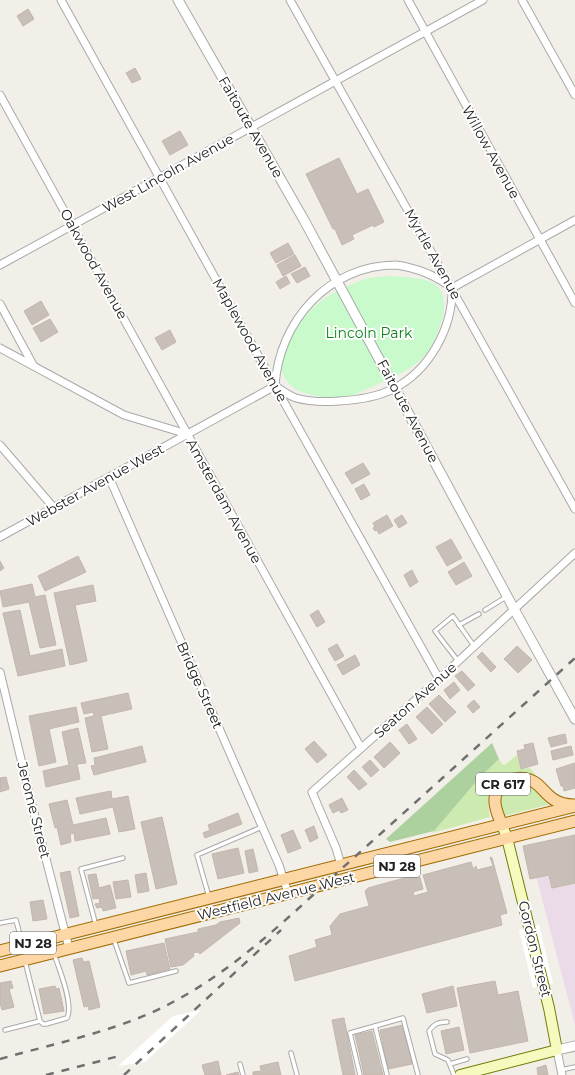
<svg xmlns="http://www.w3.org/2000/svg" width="575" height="1075" viewBox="0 0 575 1075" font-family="Montserrat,sans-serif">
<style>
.industrial{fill:#ebdbe8}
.grass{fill:#cdebb0}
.forest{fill:#add19e}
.park{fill:#c8facc}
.pier{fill:#fff}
.building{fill:#c7bfb8;stroke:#c4b6ab}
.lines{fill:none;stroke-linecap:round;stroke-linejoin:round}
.service-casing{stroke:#a9a9a9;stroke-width:5.5}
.minor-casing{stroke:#a9a9a9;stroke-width:9}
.tertiary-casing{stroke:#a9a9a9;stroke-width:11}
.secondary-casing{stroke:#707d05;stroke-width:12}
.primary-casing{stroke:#a06b00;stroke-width:13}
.service{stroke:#fff;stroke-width:3.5}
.minor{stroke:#fff;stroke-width:7}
.tertiary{stroke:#fff;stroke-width:9}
.secondary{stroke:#f7fabf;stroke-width:10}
.primary{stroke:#fcd6a4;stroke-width:11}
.rail{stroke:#707070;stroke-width:2.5;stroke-dasharray:8 8;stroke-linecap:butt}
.labels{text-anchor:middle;stroke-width:4;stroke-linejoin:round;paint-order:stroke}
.shield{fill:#fff;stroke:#646464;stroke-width:1}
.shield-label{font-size:13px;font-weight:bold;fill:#222}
.street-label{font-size:14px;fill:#222;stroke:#fff}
.park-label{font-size:14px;fill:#0c8416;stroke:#fff}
</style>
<rect width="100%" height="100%" fill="#f2efe9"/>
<polygon class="industrial" points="575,842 575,1025 530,853"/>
<g class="grass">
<path d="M517,755L521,769L530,768L538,778C507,761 482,784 490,817L432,833L481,776L499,759L503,765L506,764Z"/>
<path d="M515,784C530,782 538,794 548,804L547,805L504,816L502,815C499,799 499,791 515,784Z"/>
</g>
<polygon class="forest" points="492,743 499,759 481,776 434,831 390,842 386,839"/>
<path class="park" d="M389,276C401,277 426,277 436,285C445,292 445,306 443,316C439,329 434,346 424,356C411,371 387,380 369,388C363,390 356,395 350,396C345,397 340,397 335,397C325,398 314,396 305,393C254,375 298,315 327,297C337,290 356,282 368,278C374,277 382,277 389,276Z"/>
<g class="pier">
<polygon points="539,925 553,983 533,988 519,930"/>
<polygon points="201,1010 145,1062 118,1066 173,1016"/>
</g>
<g class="building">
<polygon points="28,9 34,19 23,26 17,16"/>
<polygon points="135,68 141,79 132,83 126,73"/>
<polygon points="180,131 188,145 170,155 162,141"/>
<polygon points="339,158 357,194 368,189 384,222 374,227 373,225 352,235 354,239 342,245 335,229 333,229 306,174"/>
<polygon points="288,243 294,254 276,263 270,253"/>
<polygon points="295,255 301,266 283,276 277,265"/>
<polygon points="305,267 310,276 297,283 291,274"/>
<polygon points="286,276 290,283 280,289 276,282"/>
<polygon points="41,301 49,315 32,325 24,311"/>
<polygon points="50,319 58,332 41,342 33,328"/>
<polygon points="170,330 176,342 162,350 155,338"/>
<polygon points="363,463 370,474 352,484 345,473"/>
<polygon points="364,484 370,495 361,500 355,489"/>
<polygon points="387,515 393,526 379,534 377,530 375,531 373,528 375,527 373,523"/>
<polygon points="402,515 407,523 399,528 394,520"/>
<polygon points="451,539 462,558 447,566 436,547"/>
<polygon points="78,556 86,572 45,591 38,576"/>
<polygon points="0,561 4,568 0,571"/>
<polygon points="464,562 472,576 456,585 448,572"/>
<polygon points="412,570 418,582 410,587 404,575"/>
<polygon points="32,584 35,597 45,595 56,645 40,648 29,602 3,607 0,591"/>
<polygon points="93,585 96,601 75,605 87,661 70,665 54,593"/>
<polygon points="20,610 30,656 62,649 65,666 18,676 3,613"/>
<polygon points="318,610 325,622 317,627 310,615"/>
<polygon points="337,644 344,656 335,661 328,649"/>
<polygon points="517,646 532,660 518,673 504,659"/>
<polygon points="482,652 496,667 491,672 477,657"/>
<polygon points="355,655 360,665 343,675 337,665"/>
<polygon points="462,671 475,685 468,691 455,676"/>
<polygon points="454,682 460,690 450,699 444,690"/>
<polygon points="128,693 132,709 101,716 108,749 92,752 85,718 94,716 93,712 84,714 81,703"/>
<polygon points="439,695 456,712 445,722 429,704"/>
<polygon points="474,700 480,707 473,713 467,706"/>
<polygon points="76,707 79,722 49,729 56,762 39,766 29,716"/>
<polygon points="427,707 443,724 432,734 416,717"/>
<polygon points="407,724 417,739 409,744 399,730"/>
<polygon points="78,728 86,763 77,764 80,779 46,787 43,771 69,765 62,732"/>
<polygon points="565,734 567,743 551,747 548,738"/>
<polygon points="314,741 327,755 317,763 305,749"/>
<polygon points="390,742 400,753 384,768 374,757"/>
<polygon points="533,743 538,764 521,769 517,751 525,749 524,745"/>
<polygon points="142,746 146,762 94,775 91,766 95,765 94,758"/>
<polygon points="571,746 573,755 553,760 551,751"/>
<polygon points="370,760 379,770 371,777 362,767"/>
<polygon points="575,763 575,788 564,791 563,786 561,786 556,769"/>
<polygon points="354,770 367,784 359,790 347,777"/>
<polygon points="6,777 9,789 0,792 0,778"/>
<polygon points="111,791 112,799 128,796 135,829 119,832 113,807 80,814 76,798"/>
<polygon points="342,798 348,810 341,813 339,810 333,813 329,805"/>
<polygon points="67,800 73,825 106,818 110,834 75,841 74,833 70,834 71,842 61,845 57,827 55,828 49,804"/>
<polygon points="238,813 242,824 205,838 203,833 210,830 208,825"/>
<polygon points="162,817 177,884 156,889 141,822"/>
<polygon points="314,826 318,838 310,842 305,830"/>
<polygon points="293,830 301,848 288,853 281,835"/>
<polygon points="575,835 575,883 552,888 549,875 530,879 523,846"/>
<polygon points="238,848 244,873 218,879 212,854"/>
<polygon points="253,849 258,871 249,873 245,851"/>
<polygon points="490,857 492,858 507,913 500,915 502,925 295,981 289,956 317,947 315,940 332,935 330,926 340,914 369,906 365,891 368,888 419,874 423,889 413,892 414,896 428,892 423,875 471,862 473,869 476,866 477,870 493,866"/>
<polygon points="70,871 79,916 70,918 60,873"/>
<polygon points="146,873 149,891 138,893 135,875"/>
<polygon points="96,874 99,888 110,885 116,908 103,911 102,907 97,908 95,904 100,903 99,898 93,899 88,875"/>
<polygon points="128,880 131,897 116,899 113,882"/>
<polygon points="43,900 47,919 33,921 30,902"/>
<polygon points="239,918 240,923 200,954 198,952 193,953 194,956 183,965 171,967 165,939 198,932 198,929 216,925 220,922"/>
<polygon points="164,943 170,969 147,975 146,971 131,975 126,951"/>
<polygon points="82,958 83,962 89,961 100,1007 89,1010 88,1006 84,1007 73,960"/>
<polygon points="11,981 13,988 9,989 14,1007 2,1010 0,1003 0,983"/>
<polygon points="495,981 498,995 518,991 528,1041 470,1053 457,988"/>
<polygon points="55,986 56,989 59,988 64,1011 44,1014 39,989"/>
<polygon points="453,986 457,1006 427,1013 422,994"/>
<polygon points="344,1018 355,1075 343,1075 332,1020"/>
<polygon points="403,1025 412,1064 388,1069 380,1030"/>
<polygon points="459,1027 464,1050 446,1054 441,1031"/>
<polygon points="372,1031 383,1075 364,1075 355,1035"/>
<polygon points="218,1061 221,1075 205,1075 202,1065"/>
<polygon points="278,1062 281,1075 262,1075 260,1066"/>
<polygon points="546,1065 548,1075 538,1075 537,1068"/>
<polygon points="260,1071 261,1075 253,1075 253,1072"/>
<polygon points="238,1072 239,1075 226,1075"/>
</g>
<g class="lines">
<g class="service-casing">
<g id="service">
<polyline points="485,610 506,597"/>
<polyline points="459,625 479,614"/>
<polyline points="458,661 435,631 453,616 474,646"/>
<polyline points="209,897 197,855 262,827"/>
<polyline points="0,923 16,920 22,943"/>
<polyline points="96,926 81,869 123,858"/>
<polyline points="114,940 129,983 176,971"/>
<path d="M25,961L40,1021L43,1024H46L67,1018C74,1005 59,968 54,954"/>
<path d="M447,1022C438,1022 434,1024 429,1031L435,1054L448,1060L454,1075"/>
<polyline points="5,1030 40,1021"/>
<polyline points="291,1053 297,1075"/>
<polyline points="240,1064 243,1075"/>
<polyline points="450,1064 467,1059"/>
<polyline points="561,1070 575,1067"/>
<polyline points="360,1075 350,1033 375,1026"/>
<polyline points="387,1075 375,1026 403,1018 418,1075"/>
</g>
</g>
<g class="minor-casing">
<g id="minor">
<polyline points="61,0 275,386 439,679"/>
<polyline points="290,0 575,509"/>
<polyline points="408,0 575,303"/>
<polyline points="522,0 575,95"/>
<polyline points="0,95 361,748"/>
<polyline points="0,265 483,0"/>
<path d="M396,265C418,268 435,275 452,288C453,328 429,371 393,389C377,397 357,400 339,401C326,402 310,402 296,398C289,396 282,390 275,386C279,321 329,265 396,265Z"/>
<polyline points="452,288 575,220"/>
<polyline points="0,304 33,365"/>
<polyline points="0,348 124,415 187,434"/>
<polyline points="0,445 54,508"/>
<polyline points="109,477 279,865 288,893"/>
<polyline points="0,537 275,386"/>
<polyline points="0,672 32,805 69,948"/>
<polyline points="341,865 336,848 312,792 439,679 575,553"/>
<polyline points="557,1050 562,1075"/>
</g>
</g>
<g class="tertiary-casing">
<g id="tertiary">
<polyline points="178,0 304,220 514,609 575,719"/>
<polyline points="557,1050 575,1046"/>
</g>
</g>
<g class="secondary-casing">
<polyline id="secondary" points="460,1075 557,1050 549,1008 507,838 502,825"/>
</g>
<g class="primary-casing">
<g id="primary">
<path d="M502,825C497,813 490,798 500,787C510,777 525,775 537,784C543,789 547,795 553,799C559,803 566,805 574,805"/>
<polyline points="0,951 575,806"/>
<polyline points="0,966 575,821"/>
</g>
</g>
<use href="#service" class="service"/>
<use href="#minor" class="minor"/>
<use href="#tertiary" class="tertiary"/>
<use href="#secondary" class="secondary"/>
<use href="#primary" class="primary"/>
<g class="rail">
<path d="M0,1059C56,1043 122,1030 173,1002C239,967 294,912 349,862C425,794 500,726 575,658"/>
<polyline points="46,1075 123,1055"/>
<polyline points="124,1075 281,930"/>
</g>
</g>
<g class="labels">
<g class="shield">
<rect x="476" y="773" width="54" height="22" rx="3"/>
<rect x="374" y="855" width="46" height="22" rx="3"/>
<rect x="10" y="932" width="46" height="22" rx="3"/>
</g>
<g class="shield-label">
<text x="503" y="789">CR 617</text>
<text x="397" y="871">NJ 28</text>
<text x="33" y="948">NJ 28</text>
</g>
<g class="street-label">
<text transform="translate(251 127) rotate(60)" y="5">Faitoute Avenue</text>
<text transform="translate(491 152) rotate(61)" y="5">Willow Avenue</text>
<text transform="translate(168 173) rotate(-29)" y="5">West Lincoln Avenue</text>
<text transform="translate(433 254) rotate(61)" y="5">Myrtle Avenue</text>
<text transform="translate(94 264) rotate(61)" y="5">Oakwood Avenue</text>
<text transform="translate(250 340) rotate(61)" y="5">Maplewood Avenue</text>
<text transform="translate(408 411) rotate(62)" y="5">Faitoute Avenue</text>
<text transform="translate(95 485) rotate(-29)" y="5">Webster Avenue West</text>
<text transform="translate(224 501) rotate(61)" y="5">Amsterdam Avenue</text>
<text transform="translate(200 685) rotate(66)" y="5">Bridge Street</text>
<text transform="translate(415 700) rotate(-42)" y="5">Seaton Avenue</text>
<text transform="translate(34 810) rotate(76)" y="5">Jerome Street</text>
<text transform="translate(276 896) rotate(-14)" y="5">Westfield Avenue West</text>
<text transform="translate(535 949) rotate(76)" y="5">Gordon Street</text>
</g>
<g class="park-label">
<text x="369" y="338">Lincoln Park</text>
</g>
</g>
</svg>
